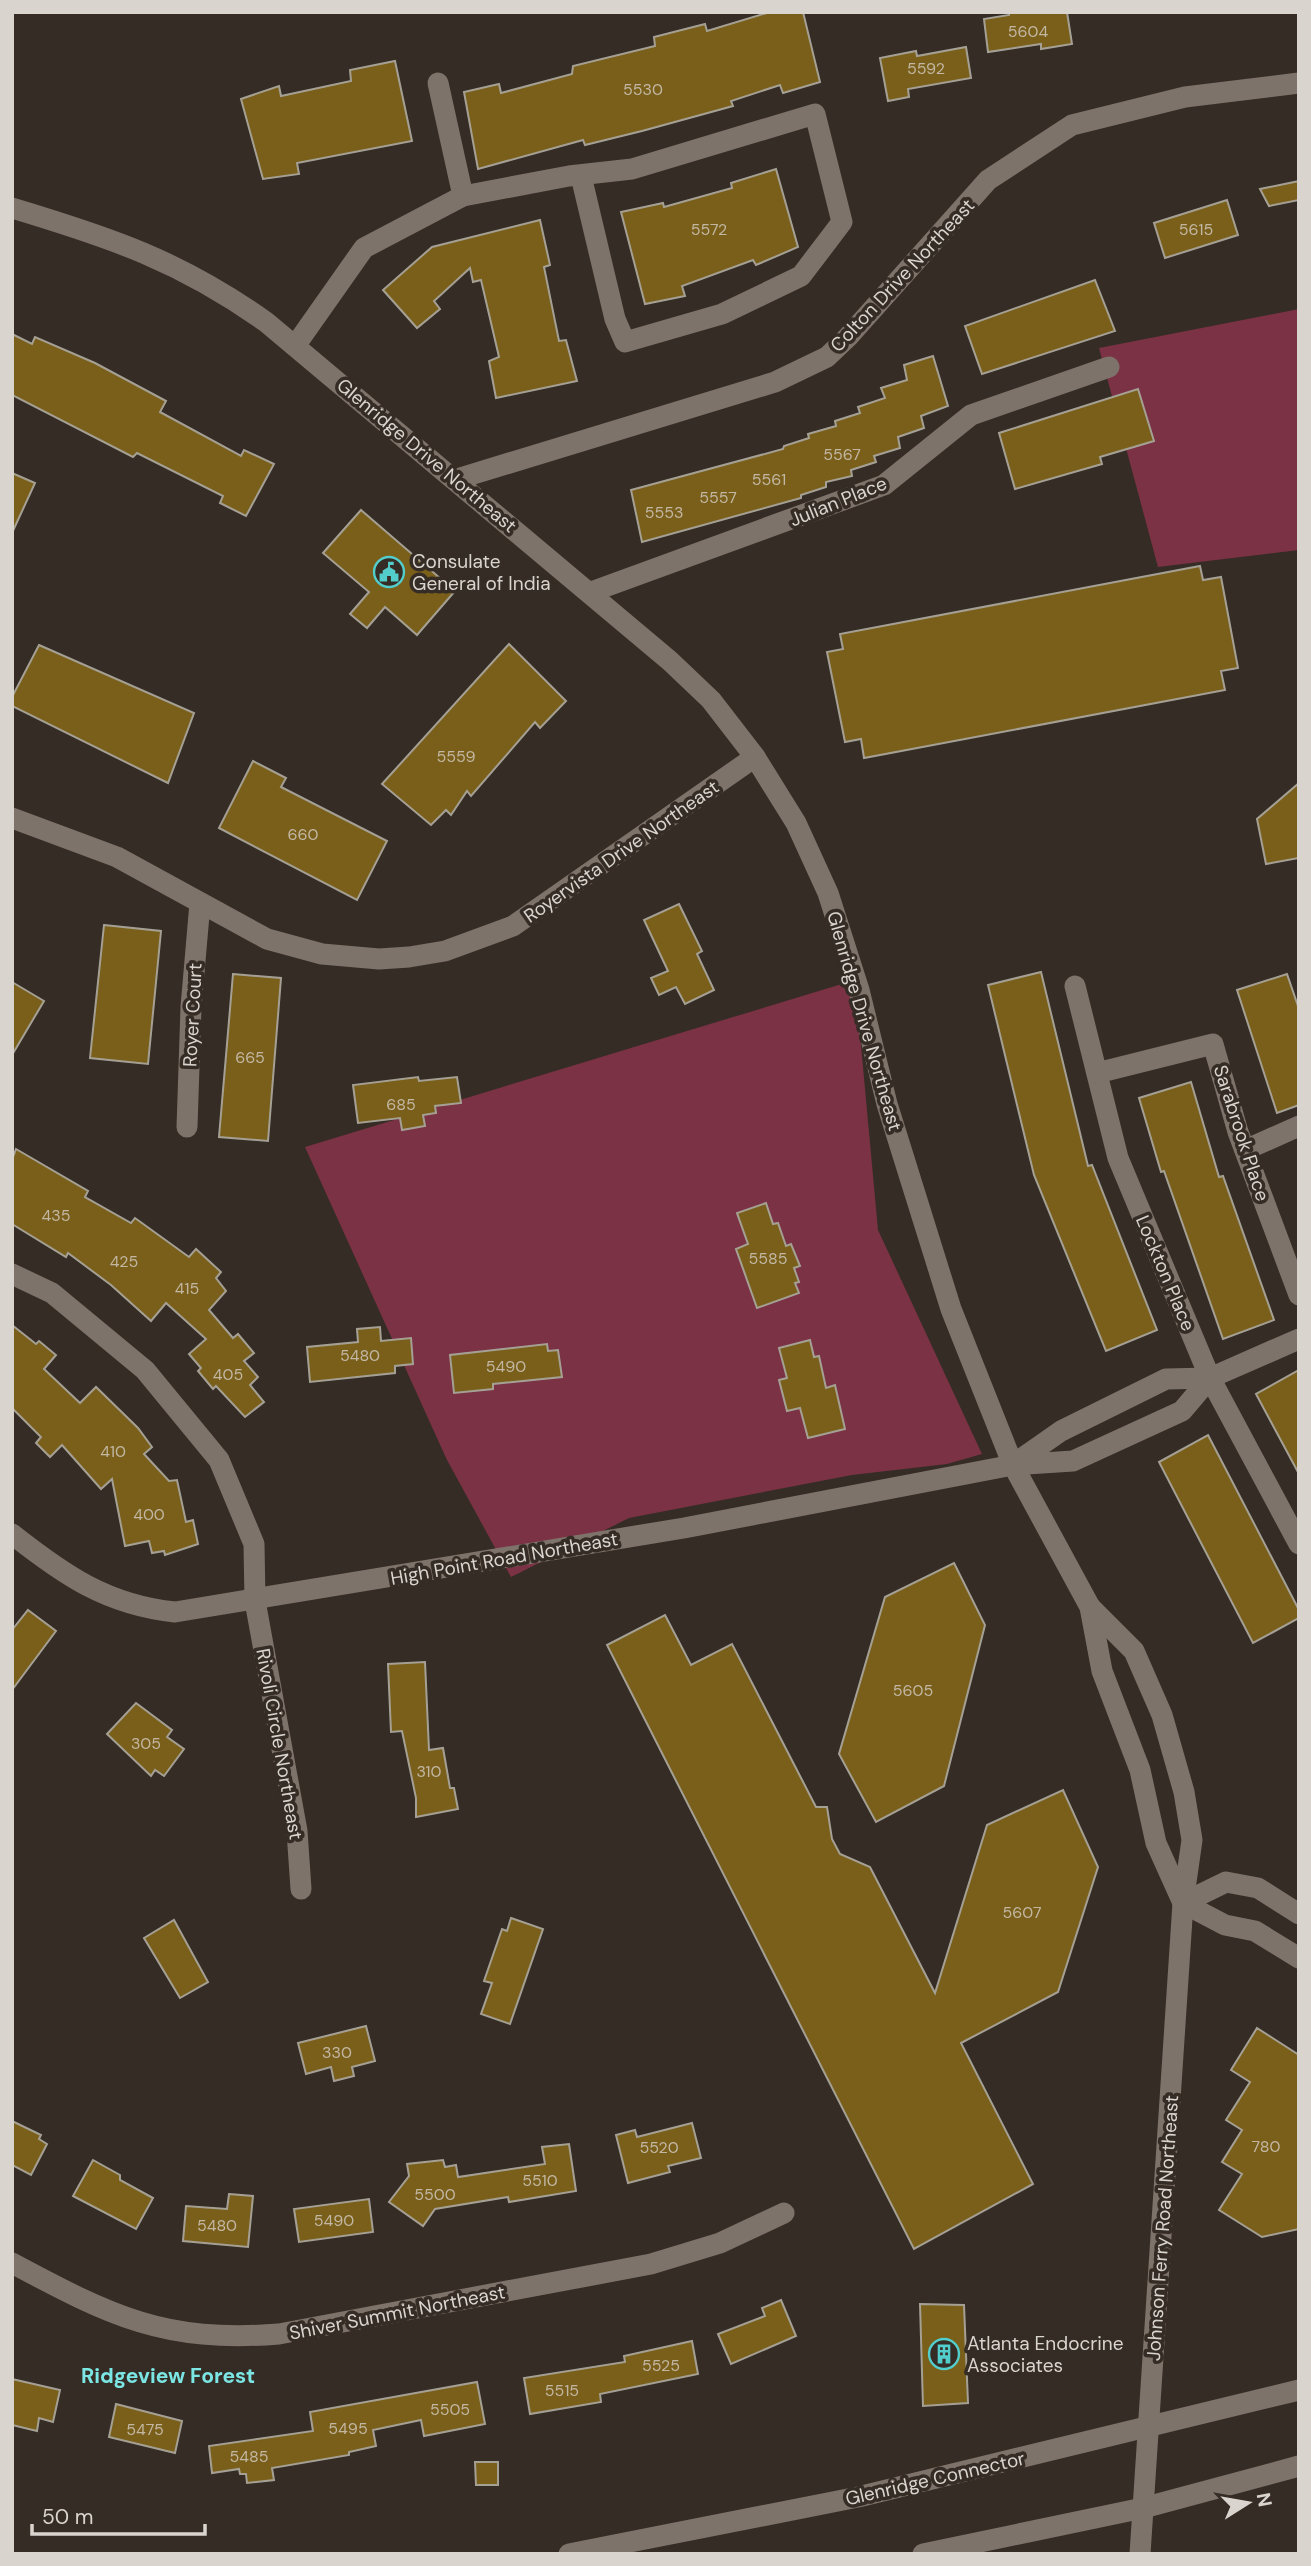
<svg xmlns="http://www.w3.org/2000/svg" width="1311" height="2566" viewBox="0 0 1311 2566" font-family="'DM Sans',sans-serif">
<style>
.green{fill:#7a3244}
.building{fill:#7a5f1b;stroke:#a5a094;stroke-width:2}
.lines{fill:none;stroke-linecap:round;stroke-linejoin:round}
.minor{stroke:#7e736b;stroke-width:21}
.tertiary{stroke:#7e736b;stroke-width:21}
.secondary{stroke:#7e736b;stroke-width:21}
.labels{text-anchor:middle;stroke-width:7;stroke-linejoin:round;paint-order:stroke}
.number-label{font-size:16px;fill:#c2b7a2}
.street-label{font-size:19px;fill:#dad4cf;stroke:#352c25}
.poi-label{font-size:19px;fill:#dad4cf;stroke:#352c25;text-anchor:start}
.neighbourhood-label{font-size:21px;font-weight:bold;fill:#7be6e4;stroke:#352c25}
</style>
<rect width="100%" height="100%" fill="#352c25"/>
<g class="green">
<polygon points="1299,309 1299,550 1158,567 1099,348"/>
<polygon points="855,980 878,1230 982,1454 947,1464 852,1475 629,1518 511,1577 447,1460 305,1147"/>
</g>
<g class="building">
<polygon points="770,12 803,12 820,82 783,93 780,85 731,101 733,106 642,131 585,145 583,140 478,169 464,92 499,84 501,93 572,74 573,66 655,46 654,37 705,24 707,31"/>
<polygon points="1009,12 1067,12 1072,44 1041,49 1041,44 988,52 984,19 1009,15"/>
<polygon points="966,47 971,78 908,89 909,97 888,101 880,58 916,51 917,56"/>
<polygon points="395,61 412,141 297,163 299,174 263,179 241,99 279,86 281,96 351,81 350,70"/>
<polygon points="776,169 798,247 756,265 753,260 682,286 685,296 645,304 621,212 663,203 664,207 732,188 731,183"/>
<polygon points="1299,181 1299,200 1269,206 1260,189"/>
<polygon points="1227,200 1238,235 1165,258 1154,223"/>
<polygon points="540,220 550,265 544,267 559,341 566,340 577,381 496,398 489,361 499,357 481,280 473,282 470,268 434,301 440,309 417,328 383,290 432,247"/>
<polygon points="1095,280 1115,331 982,374 965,326"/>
<polygon points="12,334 32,344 35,337 95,363 166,401 160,412 241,456 244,450 274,464 246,516 220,503 223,496 137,453 133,457 12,395"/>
<polygon points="933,356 948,406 921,416 924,428 898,437 900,448 874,456 876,462 851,470 852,476 826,482 826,487 801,495 801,498 642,542 631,490 783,449 784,446 809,438 808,434 836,426 835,421 860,413 858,407 885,398 881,388 907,380 904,365"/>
<polygon points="1138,389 1154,441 1100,457 1102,464 1015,489 999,433"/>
<polygon points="12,473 35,483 12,533"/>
<polygon points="361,510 455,591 417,635 385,607 367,628 350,614 369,592 323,553"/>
<polygon points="1200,566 1203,580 1221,577 1238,668 1221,671 1225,690 864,758 861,739 845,742 827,652 843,649 840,634"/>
<polygon points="509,644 566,701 540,728 535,722 471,796 467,791 451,815 446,810 431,825 382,784"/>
<polygon points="39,645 194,713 168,783 12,706 12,697"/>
<polygon points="253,761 286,778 281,787 387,841 357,900 219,828"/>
<polygon points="1299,783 1299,858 1266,864 1257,819"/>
<polygon points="679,904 702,951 697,954 714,990 685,1004 676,987 659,995 651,978 668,971 644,920"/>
<polygon points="104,925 161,931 148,1064 90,1058"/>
<polygon points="1041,972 1088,1166 1092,1165 1157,1330 1106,1351 1034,1175 988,985"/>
<polygon points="233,974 281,978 268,1141 219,1137"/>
<polygon points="1287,974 1299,1009 1299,1105 1277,1113 1237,990"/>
<polygon points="12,982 44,1001 12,1055"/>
<polygon points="418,1077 419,1081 457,1077 461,1103 435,1106 436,1113 423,1115 425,1126 402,1130 400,1118 358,1123 353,1085"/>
<polygon points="1191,1082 1219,1177 1223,1176 1274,1320 1223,1339 1164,1171 1161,1172 1139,1098"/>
<polygon points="16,1149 88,1191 85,1197 131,1223 135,1218 189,1257 196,1249 221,1272 216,1278 226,1291 209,1310 233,1338 238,1334 254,1353 244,1361 258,1377 250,1385 264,1402 245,1417 216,1386 213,1389 198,1371 201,1368 189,1354 206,1339 166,1303 151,1321 111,1285 68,1253 66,1257 12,1224 12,1160"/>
<polygon points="766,1203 773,1224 778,1223 786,1246 791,1244 800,1266 794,1268 799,1282 795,1283 799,1293 757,1308 736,1249 748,1244 737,1213"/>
<polygon points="12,1325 36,1344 39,1341 56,1355 44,1369 80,1403 96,1387 138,1428 152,1447 144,1454 169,1481 177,1480 186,1522 193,1520 198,1544 165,1555 164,1551 152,1553 149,1541 125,1546 112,1479 101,1489 62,1445 50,1457 36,1443 41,1437 12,1408"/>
<polygon points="380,1327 381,1341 411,1338 413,1364 395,1366 395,1373 310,1382 307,1347 358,1342 357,1329"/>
<polygon points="810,1340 814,1357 819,1356 826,1388 835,1385 845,1429 808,1438 800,1408 787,1411 779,1380 787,1378 779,1348"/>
<polygon points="547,1344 548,1351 558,1350 562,1377 493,1384 493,1389 454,1393 450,1355"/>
<polygon points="1299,1370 1299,1474 1256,1394"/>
<polygon points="1208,1435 1299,1610 1299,1618 1253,1643 1159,1462"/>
<polygon points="954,1563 985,1625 944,1786 876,1822 839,1754 885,1597"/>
<polygon points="28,1610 56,1631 12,1690 12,1630"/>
<polygon points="665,1615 691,1665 732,1644 816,1807 827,1807 832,1839 840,1854 870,1867 935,1993 987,1825 1063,1790 1098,1867 1058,1992 961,2043 1033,2184 914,2249 607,1645"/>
<polygon points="425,1662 429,1750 443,1748 450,1788 454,1788 458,1809 416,1817 416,1798 402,1731 391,1732 388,1664"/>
<polygon points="136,1703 172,1730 167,1737 184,1749 164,1776 155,1770 151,1776 107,1734"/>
<polygon points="511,1918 543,1929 510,2024 481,2014 492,1983 484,1981 502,1929 507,1931"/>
<polygon points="174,1920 208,1982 180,1998 144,1938"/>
<polygon points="366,2026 375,2061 352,2067 354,2076 334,2081 331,2067 306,2074 298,2043"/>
<polygon points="1257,2028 1299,2055 1299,2229 1262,2237 1219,2210 1242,2174 1222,2162 1242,2130 1226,2120 1250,2082 1231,2070"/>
<polygon points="12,2121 41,2135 39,2139 47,2144 31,2175 12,2165"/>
<polygon points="692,2123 701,2158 668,2166 670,2172 628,2183 616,2135 635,2130 637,2137"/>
<polygon points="569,2144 576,2191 509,2202 508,2197 435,2209 423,2226 389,2202 409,2176 407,2164 443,2160 445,2167 456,2165 458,2177 545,2164 542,2147"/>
<polygon points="93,2160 120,2175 120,2180 153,2198 136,2229 73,2196"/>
<polygon points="229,2194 253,2196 248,2247 183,2241 186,2206 227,2209"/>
<polygon points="369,2199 373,2232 299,2242 294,2209"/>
<polygon points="781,2300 796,2336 731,2364 718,2334 765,2316 762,2308"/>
<polygon points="920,2304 964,2305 968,2403 923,2406"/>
<polygon points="692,2341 698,2374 600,2394 601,2402 530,2414 524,2378 625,2362 624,2356"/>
<polygon points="12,2379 60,2390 53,2422 39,2418 37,2431 12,2425"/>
<polygon points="477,2382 485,2424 424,2436 421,2420 373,2430 376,2446 349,2452 349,2455 272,2468 274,2480 247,2483 246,2474 240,2474 239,2469 212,2473 209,2446 313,2431 310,2412"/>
<polygon points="116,2404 182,2421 175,2453 109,2437"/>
<polygon points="475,2462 498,2462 498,2485 476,2485"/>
</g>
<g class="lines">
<g class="minor">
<polyline points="438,83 463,196"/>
<polyline points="295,346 364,248 463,196 569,176 632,169 815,114 842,222 801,276 722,314 625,342 615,319 581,176"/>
<polyline points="457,479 775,382 827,357 848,337 988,180 1072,125 1185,97 1299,83"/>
<polyline points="591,592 884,485 971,415 1109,367"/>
<polyline points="12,818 117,857 267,939 322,954 379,959 409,957 445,951 513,926 755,757"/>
<polyline points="1075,986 1118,1158 1210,1378 1299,1544"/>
<polyline points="1097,1073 1213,1044 1238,1132 1299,1295"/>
<polyline points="187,1127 191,1007 200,903"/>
<polyline points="1245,1150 1299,1126"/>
<polyline points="12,1274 52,1293 145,1370 219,1460 254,1544 255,1601 297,1831 301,1889"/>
<polyline points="1014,1464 1061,1431 1166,1379 1210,1378"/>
<polyline points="1013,1465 1073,1461 1182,1411 1210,1378 1299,1339"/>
<path d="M12,2263C111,2316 164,2343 279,2334L651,2264L720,2243L784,2213"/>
</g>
<path class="tertiary" d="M12,1534C64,1575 107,1605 175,1612L684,1528L1013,1465"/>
<g class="secondary">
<path d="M12,208C112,238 180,261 266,322L670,661L711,700L755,757L796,823L828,893L859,990L887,1104L951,1309L1013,1465L1090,1607L1102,1671L1140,1770L1156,1843L1183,1903"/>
<polyline points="1090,1607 1134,1651 1162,1715 1184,1792 1192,1840 1183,1903 1140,2554"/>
<polyline points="1183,1903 1225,1925 1255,1931 1299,1958"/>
<polyline points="1183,1903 1226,1882 1258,1888 1299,1914"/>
<polyline points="569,2554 858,2497 1299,2390"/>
<polyline points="923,2554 1143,2508 1299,2466"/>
</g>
</g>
<defs>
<g id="civic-ring" transform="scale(1.575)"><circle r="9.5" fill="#352c25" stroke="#53cdcb" stroke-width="1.5"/><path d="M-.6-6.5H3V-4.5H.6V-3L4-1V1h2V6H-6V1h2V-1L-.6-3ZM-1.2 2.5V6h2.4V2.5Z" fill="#53cdcb"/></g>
<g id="building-ring" transform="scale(1.575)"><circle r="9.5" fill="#352c25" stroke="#53cdcb" stroke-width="1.5"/><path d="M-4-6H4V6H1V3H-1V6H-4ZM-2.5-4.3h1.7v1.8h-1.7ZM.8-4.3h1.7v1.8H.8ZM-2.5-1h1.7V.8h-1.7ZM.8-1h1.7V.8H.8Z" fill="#53cdcb"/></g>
</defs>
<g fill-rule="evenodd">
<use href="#civic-ring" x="389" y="572"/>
<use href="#building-ring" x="944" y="2354"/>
</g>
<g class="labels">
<g class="number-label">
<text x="1028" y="37">5604</text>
<text x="926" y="74">5592</text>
<text x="643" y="95">5530</text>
<text x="709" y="235">5572</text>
<text x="1196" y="235">5615</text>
<text x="842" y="460">5567</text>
<text x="769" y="485">5561</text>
<text x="718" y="503">5557</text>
<text x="664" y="518">5553</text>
<text x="456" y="762">5559</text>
<text x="303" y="840">660</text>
<text x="250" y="1063">665</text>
<text x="401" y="1110">685</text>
<text x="56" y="1221">435</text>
<text x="768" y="1264">5585</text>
<text x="124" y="1267">425</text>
<text x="187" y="1294">415</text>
<text x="360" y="1361">5480</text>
<text x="506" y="1372">5490</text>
<text x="228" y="1380">405</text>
<text x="113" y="1457">410</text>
<text x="149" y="1520">400</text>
<text x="913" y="1696">5605</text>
<text x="146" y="1749">305</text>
<text x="429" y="1777">310</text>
<text x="1022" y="1918">5607</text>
<text x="337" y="2058">330</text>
<text x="1266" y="2152">780</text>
<text x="659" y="2153">5520</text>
<text x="540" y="2186">5510</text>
<text x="435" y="2200">5500</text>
<text x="334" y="2226">5490</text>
<text x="217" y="2231">5480</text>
<text x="661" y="2371">5525</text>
<text x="562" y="2396">5515</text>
<text x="450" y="2415">5505</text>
<text x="348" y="2434">5495</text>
<text x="145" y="2435">5475</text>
<text x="249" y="2462">5485</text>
</g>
<g class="street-label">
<text transform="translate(902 275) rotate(-47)" y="7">Colton Drive Northeast</text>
<text transform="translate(427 455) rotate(40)" y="7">Glenridge Drive Northeast</text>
<text transform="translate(838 501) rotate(-22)" y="7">Julian Place</text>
<text transform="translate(621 851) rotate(-35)" y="7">Royervista Drive Northeast</text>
<text transform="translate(192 1015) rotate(-87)" y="7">Royer Court</text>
<text transform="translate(865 1021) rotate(74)" y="7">Glenridge Drive Northeast</text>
<text transform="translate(1242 1133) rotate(72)" y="7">Sarabrook Place</text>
<text transform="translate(1166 1273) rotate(67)" y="7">Lockton Place</text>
<text transform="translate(504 1558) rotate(-10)" y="7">High Point Road Northeast</text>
<text transform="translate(280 1744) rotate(80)" y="7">Rivoli Circle Northeast</text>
<text transform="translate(1162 2228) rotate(-86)" y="7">Johnson Ferry Road Northeast</text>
<text transform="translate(397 2312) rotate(-11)" y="7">Shiver Summit Northeast</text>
<text transform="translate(935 2478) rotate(-13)" y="7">Glenridge Connector</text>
</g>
<g class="poi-label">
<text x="412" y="568">Consulate<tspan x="412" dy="22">General of India</tspan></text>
<text x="967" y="2350">Atlanta Endocrine<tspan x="967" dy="22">Associates</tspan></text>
</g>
<g class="neighbourhood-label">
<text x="168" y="2383">Ridgeview Forest</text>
</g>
</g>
<rect width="1311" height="2566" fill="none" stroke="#dad4cf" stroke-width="28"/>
<g transform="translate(1248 2503) rotate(79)" stroke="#352c25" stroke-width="5" paint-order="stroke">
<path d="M0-5L12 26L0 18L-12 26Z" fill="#dad4cf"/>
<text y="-10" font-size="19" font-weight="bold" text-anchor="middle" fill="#dad4cf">N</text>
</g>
<path d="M32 2524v10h173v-10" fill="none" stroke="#dad4cf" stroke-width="3.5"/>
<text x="42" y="2524" font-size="21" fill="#dad4cf" stroke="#352c25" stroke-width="5" paint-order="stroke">50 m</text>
</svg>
